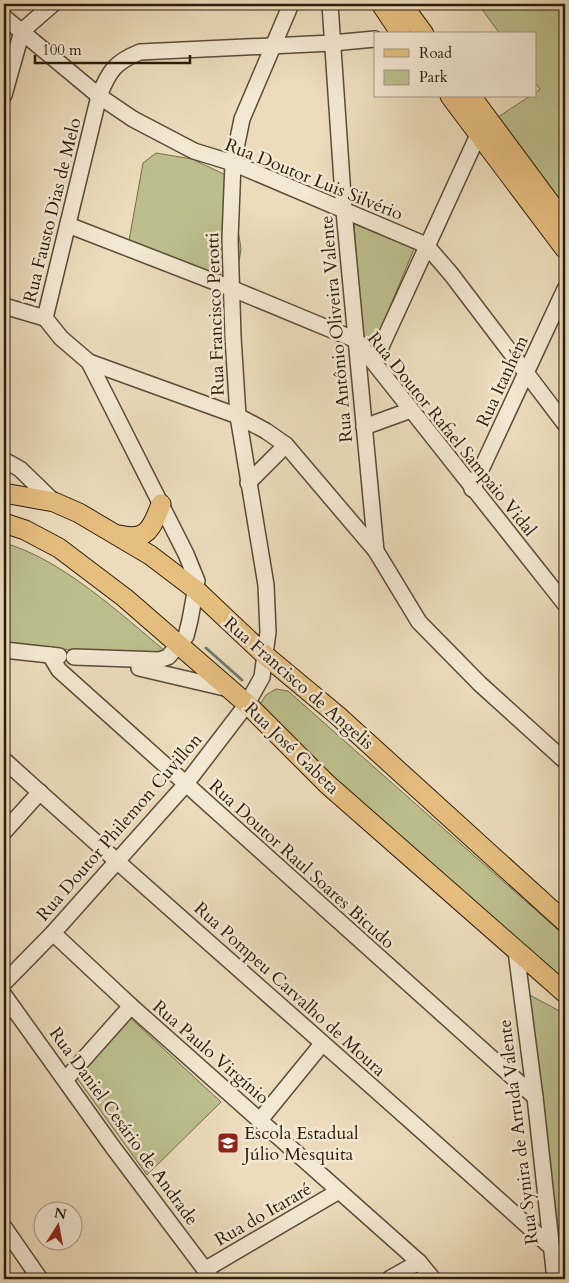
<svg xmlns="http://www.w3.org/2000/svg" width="569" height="1283" viewBox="0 0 569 1283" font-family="Cardo,serif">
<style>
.green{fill:#bcbf8d;stroke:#746e4c}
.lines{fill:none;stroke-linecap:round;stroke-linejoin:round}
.stream{stroke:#6d7b70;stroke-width:3}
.minor-casing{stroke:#5b4c37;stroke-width:18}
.major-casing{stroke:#2b1c0b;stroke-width:21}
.minor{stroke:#f3e8d3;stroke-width:15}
.major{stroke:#e6be7e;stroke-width:19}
.labels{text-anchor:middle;stroke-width:5;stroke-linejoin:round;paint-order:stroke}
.street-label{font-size:18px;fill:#2b1c0b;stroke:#f3e8d3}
.poi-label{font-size:18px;fill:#2b1c0b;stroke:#f3e8d3;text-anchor:start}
</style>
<rect width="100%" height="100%" fill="#ecdcbb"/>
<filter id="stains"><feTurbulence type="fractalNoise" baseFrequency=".004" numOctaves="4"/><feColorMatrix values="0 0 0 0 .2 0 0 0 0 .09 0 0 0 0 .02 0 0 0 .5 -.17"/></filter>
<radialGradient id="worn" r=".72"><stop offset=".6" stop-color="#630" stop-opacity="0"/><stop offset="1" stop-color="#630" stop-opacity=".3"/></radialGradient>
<g class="green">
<polygon points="478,4 565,4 565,208 498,117 530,96 535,96 535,93 540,89 535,83 535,34 500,34"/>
<polygon points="156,153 192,159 230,177 241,249 236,281 128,246 143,163"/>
<polygon points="354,224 414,249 372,350 363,337"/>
<path d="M4,543C60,558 121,614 165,651L147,659L4,642Z"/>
<polygon points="276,689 288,691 565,936 565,992 256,710 266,695"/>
<polygon points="526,993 565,1014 565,1276"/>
<polygon points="126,1014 221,1102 147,1175 74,1074"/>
</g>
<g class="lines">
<polyline class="stream" points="206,648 242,680"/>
<g class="minor-casing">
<g id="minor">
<polyline points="330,4 344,211 376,551"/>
<polyline points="4,17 99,96 133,119 194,151 233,163 426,245 451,274 565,424"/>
<polyline points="4,95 22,31 53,4"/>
<polyline points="68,225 233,289 356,340 565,604"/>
<polyline points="4,306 45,318"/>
<polyline points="89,362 238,416 266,431 286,445 376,551 419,622 480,684 565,761"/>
<polyline points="374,362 479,133"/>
<polyline points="364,427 411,410"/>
<polyline points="4,460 20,469 54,502"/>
<polyline points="248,483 286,445"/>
<polyline points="472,489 565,289"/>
<polyline points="4,650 59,656"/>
<polyline points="50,655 59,670 535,1097"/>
<path d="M74,657L159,660L168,657L186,636L190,620L197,581L186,554L89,362L61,338L45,318L99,96C109,71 115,62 140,52L332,43L375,39"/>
<polyline points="139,668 229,689"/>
<path d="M4,760C185,924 371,1083 552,1248"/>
<polyline points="4,832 40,792"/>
<polyline points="53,933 131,1006 419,1262 433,1279"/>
<polyline points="516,951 535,1097 555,1279"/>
<polyline points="4,983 53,933 185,785 247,704 262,677 268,632 266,585 238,416 233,337 230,239 233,163 242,119 291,4"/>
<polyline points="4,995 112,1146 212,1279"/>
<polyline points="66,1079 131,1006"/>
<polyline points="260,1120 322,1044"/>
<polyline points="4,1227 40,1279"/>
<polyline points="206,1269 339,1191"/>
<polyline points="389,1279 419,1262"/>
</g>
</g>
<g class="major-casing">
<g id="major">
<polyline points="381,4 401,34"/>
<polyline points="402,4 424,34"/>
<polyline points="450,96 565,249"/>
<polyline points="471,96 565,223"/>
<polyline points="4,493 54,502 79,513 150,555 196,590 266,656 337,715 565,922"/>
<polyline points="4,523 25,530 59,548 125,598 247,704 327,784 565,993"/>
<path d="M119,535C147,542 152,528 161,504"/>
</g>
</g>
<use href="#minor" class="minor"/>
<use href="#major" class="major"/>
</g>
<defs>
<g id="school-square" transform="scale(1.125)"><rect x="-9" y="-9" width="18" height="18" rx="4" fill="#8f2418" stroke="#f3e8d3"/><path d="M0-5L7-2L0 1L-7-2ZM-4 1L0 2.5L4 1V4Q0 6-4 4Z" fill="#fff"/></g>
</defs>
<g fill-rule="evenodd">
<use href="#school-square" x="228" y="1143"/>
</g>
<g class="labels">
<g class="street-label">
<text transform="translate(314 179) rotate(22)" y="6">Rua Doutor Luis Silvério</text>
<text transform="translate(52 210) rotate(-76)" y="6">Rua Fausto Dias de Melo</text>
<text transform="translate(215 314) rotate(-92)" y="6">Rua Francisco Perotti</text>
<text transform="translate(336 329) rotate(-95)" y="6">Rua Antônio Oliveira Valente</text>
<text transform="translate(502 381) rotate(-65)" y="6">Rua Itanhém</text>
<text transform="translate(452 434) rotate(51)" y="6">Rua Doutor Rafael Sampaio Vidal</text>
<text transform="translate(299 683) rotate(41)" y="6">Rua Francisco de Angelis</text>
<text transform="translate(292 748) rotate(44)" y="6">Rua José Gabeta</text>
<text transform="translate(119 827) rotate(-49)" y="6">Rua Doutor Philemon Cuvillon</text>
<text transform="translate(302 864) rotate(42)" y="6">Rua Doutor Raul Soares Bicudo</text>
<text transform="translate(290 989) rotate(42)" y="6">Rua Pompeu Carvalho de Moura</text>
<text transform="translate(211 1052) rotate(41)" y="6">Rua Paulo Virgínio</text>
<text transform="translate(124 1126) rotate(54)" y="6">Rua Daniel Cesário de Andrade</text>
<text transform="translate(518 1132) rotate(-97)" y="6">Rua Synira de Arruda Valente</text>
<text transform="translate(263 1214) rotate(-30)" y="6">Rua do Itararé</text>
</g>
<g class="poi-label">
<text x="244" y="1139">Escola Estadual<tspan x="244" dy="21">Júlio Mesquita</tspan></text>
</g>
</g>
<rect width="569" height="1283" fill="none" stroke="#ecdcbb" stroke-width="20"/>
<rect x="5" y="5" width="559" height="1273" fill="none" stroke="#2b1c0b" stroke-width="2.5"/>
<rect x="10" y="10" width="549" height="1263" fill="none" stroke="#2b1c0b"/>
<rect x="374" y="32" width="162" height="65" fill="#f3e8d3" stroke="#a39683"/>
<rect x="384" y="49" width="25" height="8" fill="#e6be7e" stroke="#a39683"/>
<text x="419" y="58" font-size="15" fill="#2b1c0b">Road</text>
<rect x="384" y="70" width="25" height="15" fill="#bcbf8d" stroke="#a39683"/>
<text x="419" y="82" font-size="15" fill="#2b1c0b">Park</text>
<g transform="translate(58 1226) rotate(11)"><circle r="24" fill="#f3e8d3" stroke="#a39683"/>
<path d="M0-4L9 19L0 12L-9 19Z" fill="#8f2418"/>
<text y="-8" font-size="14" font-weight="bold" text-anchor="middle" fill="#2b1c0b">N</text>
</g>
<path d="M35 55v8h155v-8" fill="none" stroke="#2b1c0b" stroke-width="2.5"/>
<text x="42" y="55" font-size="15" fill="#2b1c0b" stroke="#f3e8d3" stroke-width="4" paint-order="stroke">100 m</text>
<rect width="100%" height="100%" filter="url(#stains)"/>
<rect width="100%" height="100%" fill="url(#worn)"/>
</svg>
